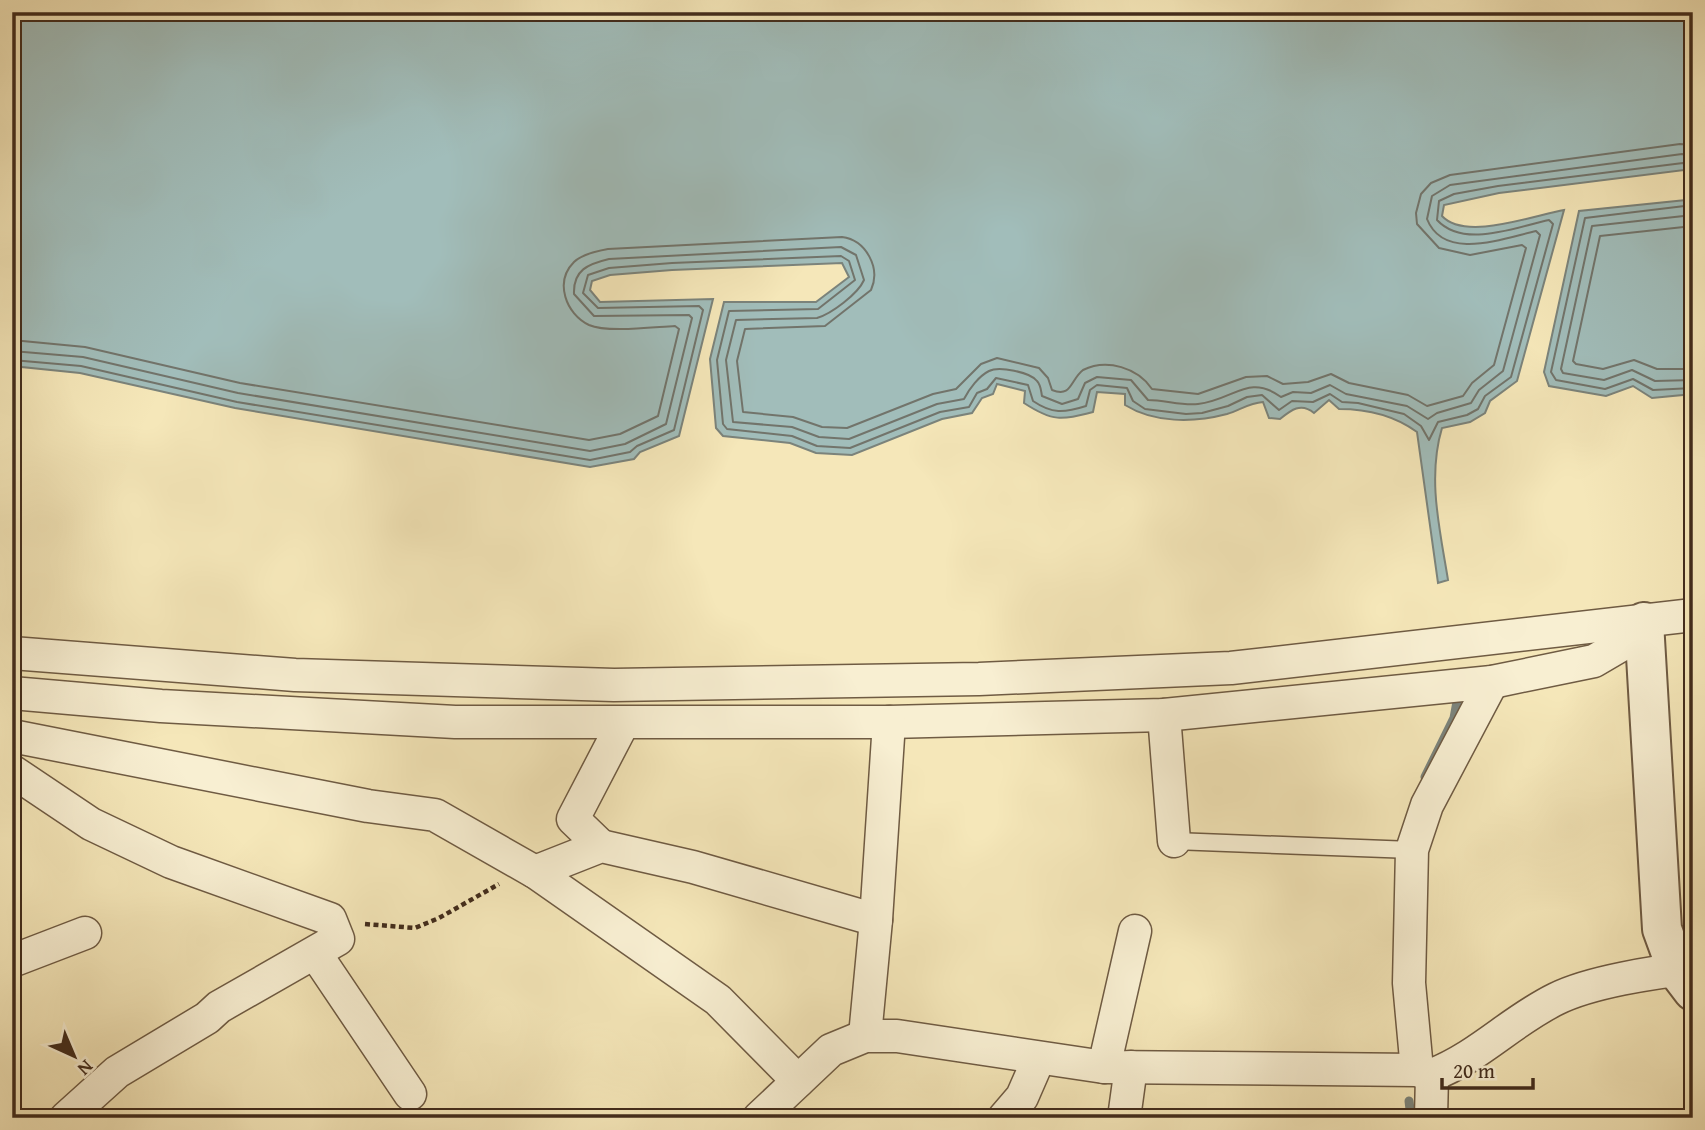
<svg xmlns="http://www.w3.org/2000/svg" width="1705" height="1130" viewBox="0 0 1705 1130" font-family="'Gentium Book Plus',serif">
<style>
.water{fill:#a1bdba;stroke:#7b837b;stroke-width:2}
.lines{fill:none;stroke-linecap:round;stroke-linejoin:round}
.shore{stroke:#72746b;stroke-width:2}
.stream{stroke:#7b837b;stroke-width:9}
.service-casing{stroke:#6f5b43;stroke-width:19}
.minor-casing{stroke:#6f5b43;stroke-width:35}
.tertiary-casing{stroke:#6f5b43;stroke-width:42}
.path{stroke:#422c1c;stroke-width:4.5;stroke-dasharray:5 3.5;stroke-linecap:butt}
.service{stroke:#f8efd2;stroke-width:16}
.minor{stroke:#f8efd2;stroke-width:32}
.tertiary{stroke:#f8efd2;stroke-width:38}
</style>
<rect width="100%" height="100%" fill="#f5e7b9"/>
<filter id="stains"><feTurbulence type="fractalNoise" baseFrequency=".00286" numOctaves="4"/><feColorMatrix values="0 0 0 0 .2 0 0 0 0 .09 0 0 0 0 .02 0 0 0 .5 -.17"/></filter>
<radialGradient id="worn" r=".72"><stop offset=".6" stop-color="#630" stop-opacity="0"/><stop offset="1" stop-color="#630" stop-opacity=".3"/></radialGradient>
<g class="water">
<path d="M12,12H1693V177L1684,170L1499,193L1444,205L1442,216C1465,241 1532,216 1564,210L1517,381L1490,401L1485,413L1470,422L1442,428C1427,478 1440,530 1448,580L1438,583L1417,432C1395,416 1367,409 1339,409L1329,400L1314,413C1301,402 1291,410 1280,419L1269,418L1263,402C1249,403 1240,410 1227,414C1193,423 1154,423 1125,405V394L1097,392L1093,412C1061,420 1053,422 1024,403L1025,391L997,384L993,394L982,398L972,413L942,419L852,455L816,453L790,443L723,436L716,428L710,359L724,302H816L849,277L842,263L672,270L610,275L592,281L590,290L600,302L713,299L679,436L640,452L634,459L590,467L235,408L80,373L12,366Z"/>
<polygon points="1693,197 1693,394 1652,398 1633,386 1606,396 1549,386 1544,372 1579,211 1686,200"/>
</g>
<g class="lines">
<g class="shore">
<polyline points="1693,205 1585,218 1551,372 1556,380 1605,389 1633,379 1653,390 1693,388"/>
<polyline points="1693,215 1592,226 1561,369 1563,373 1604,380 1632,370 1655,381 1693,380"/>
<polyline points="1693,226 1600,236 1573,361 1576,364 1603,369 1634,360 1657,369 1693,369"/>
<path d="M12,340L85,347L240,383L589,440L620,434L658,416L679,329L675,326C654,327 607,333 589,325C566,314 554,282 574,262C582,254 597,251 608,249L842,237C866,240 881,268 871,290L825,326L745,329L737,361L743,412L793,417L822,427L847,428L933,394L956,389L981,364L997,358L1039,368L1048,378L1052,390C1072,398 1070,380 1083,370C1107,358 1138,368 1152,389L1198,394L1246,377L1267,376L1283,384L1308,382L1331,374L1349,383L1408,395L1427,406L1463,396L1472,383L1494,365L1526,248L1522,245L1470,255L1439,248L1417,224L1416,213L1421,194L1431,183L1450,175L1680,144L1693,145"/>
<path d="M12,351L83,357L238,393L590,451L625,444L666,424L692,318L689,315L594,316L574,294C573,270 588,264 609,259L841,247L856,255L864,280C858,294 831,314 817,318L736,320L726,360L733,422L792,427L819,437L849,439L937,404L964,399C969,389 979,376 989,371C999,366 1030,372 1037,381C1041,385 1041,391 1042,396L1062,404L1078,399L1085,383L1097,377L1131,380L1148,400C1165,400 1182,406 1198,404C1234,400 1248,373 1281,397L1293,392L1311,393L1330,385L1346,394L1407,406L1428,419L1437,413L1471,403L1479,390L1503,371L1540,235L1536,231C1504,238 1444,262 1427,219L1432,196L1450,185L1682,154L1693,157"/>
<path d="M12,360L81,366L237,402L590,460L630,452L637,446L674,430L703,310L699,306L598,308L583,293L588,275L609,268L672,263L841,256L849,261L855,280L818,309L729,311L717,360L723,424L727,429L792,436L817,446L850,448L940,412L969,407L977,393L987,389L996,378L1028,385L1033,401C1052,414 1064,413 1086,406L1090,390L1097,385L1127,388L1133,401L1145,409L1186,414L1202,413L1228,406L1247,397L1262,395L1279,410L1292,401L1313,402L1330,394L1342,402L1358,403L1404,414L1421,426L1429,440L1438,422L1467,415L1478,409L1485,396L1511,377L1553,224L1549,220C1515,227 1464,249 1437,220L1439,201L1454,194L1498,186L1683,163L1693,168"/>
</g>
<g class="stream">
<polyline points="1425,777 1454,718 1458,696"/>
<polyline points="1409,1101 1411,1118"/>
</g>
<g class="service-casing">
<polyline id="service" points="1174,841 1412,850"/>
</g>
<g class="minor-casing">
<g id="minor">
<polyline points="12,653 295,675 614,685 979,679 1231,668 1693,615"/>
<polyline points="12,693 161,706 455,722 889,722 1164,715 1492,682 1594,661 1623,644 1644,622"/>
<polyline points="1164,715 1174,841"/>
<polyline points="12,736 368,806 435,815 535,872 718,1000 798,1081"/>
<polyline points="12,771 91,824 171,862 330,919 338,939 219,1007 207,1018 117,1072 66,1118"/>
<polyline points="601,846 573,819 623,723"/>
<polyline points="535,872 601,846 693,867 876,920"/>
<polyline points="315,953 410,1094"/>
<polyline points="12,961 85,933"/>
<polyline points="865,1036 876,920 889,722"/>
<polyline points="1104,1067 1135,931"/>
<polyline points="1417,1070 1409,983 1412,850 1427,805 1492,682"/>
<path d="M759,1118L831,1050L865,1036H897L1104,1067L1417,1070L1432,1075C1480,1056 1511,1021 1556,999C1590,982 1654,972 1693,968"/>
<polyline points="1004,1118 1022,1097 1039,1058"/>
<polyline points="1124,1118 1131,1067"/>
<polyline points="1431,1118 1432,1075"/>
</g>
</g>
<g class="tertiary-casing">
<polyline id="tertiary" points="1644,622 1662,929 1677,970 1693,991"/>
</g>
<polyline class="path" points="365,924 415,928 439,918 499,884"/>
<use href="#service" class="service"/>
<use href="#minor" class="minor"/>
<use href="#tertiary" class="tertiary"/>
</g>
<rect width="1705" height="1130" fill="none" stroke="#f5e7b9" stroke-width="42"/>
<rect x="14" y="14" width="1677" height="1102" fill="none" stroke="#422c1c" stroke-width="3.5"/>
<rect x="21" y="21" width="1663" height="1088" fill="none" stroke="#422c1c" stroke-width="2"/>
<g transform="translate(74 1056) rotate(136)" stroke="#f8efd2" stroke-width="5" paint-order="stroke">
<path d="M0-5L12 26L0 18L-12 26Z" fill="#422c1c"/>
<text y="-10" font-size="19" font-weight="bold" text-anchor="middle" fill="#422c1c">N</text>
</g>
<path d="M1442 1078v10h91v-10" fill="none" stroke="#422c1c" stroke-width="3.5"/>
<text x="1453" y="1078" font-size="21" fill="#422c1c" stroke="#f8efd2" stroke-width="5" paint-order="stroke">20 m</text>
<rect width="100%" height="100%" filter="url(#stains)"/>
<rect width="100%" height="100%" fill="url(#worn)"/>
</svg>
